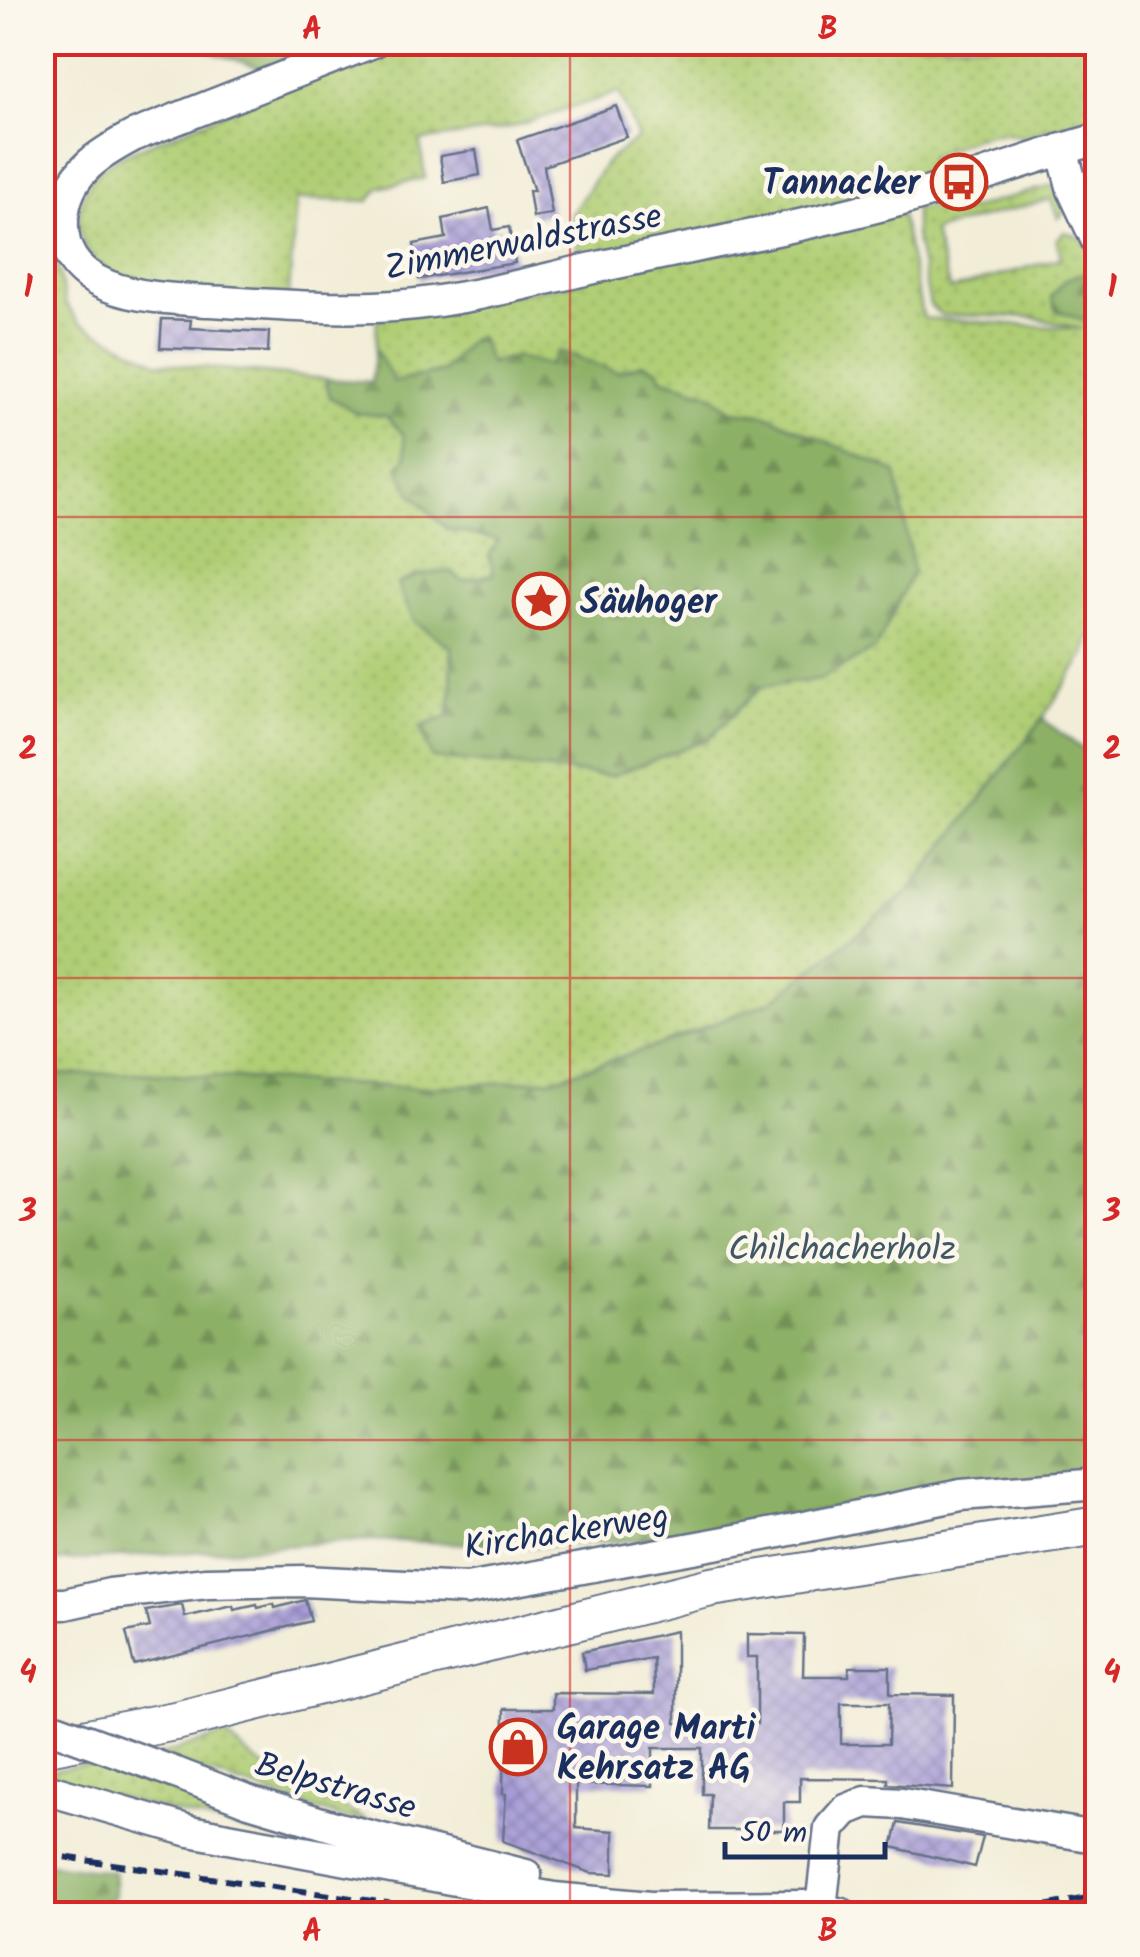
<svg xmlns="http://www.w3.org/2000/svg" width="1140" height="1957" viewBox="0 0 1140 1957" font-family="Kalam,sans-serif">
<style>
.grass{fill:url(#grass-dots);stroke:#667e6a;stroke-width:2.5}
.forest{fill:url(#forest-firs);stroke:#547062;stroke-width:2.5}
.building{fill:url(#building-cross-hatch);fill-rule:evenodd}
.lines{fill:none;stroke-linecap:round;stroke-linejoin:round}
.minor-casing{stroke:#667288;stroke-width:35}
.major-casing{stroke:#667288;stroke-width:42}
.minor{stroke:#fff;stroke-width:30}
.major{stroke:#fff;stroke-width:38}
.rail{stroke:#1b2f5e;stroke-width:6;stroke-dasharray:15 8;stroke-linecap:butt}
.minor-bridge-casing{stroke:#667288;stroke-width:35;stroke-linecap:butt}
.minor-bridge{stroke:#fff;stroke-width:30}
.grid{fill:none;stroke:#d62828;stroke-width:2.5;stroke-opacity:0.55}
.labels{text-anchor:middle;stroke-width:9;stroke-linejoin:round;paint-order:stroke}
.poi-label{font-size:35px;font-weight:bold;fill:#1b2f5e;stroke:#fbf7ec;text-anchor:start}
.street-label{font-size:35px;fill:#1b2f5e;stroke:#fbf7ec}
.park-label{font-size:35px;fill:#405764;stroke:#fbf7ec}
.neatline{fill:none;stroke:#d62828;stroke-width:4}
.grid-label{font-size:32px;text-anchor:middle;font-weight:bold;fill:#d62828}
</style>
<defs>
<pattern id="grass-dots" width="8" height="8" patternUnits="userSpaceOnUse" patternTransform="scale(2.5)"><rect width="8" height="8" fill="#b0ce75"/><path d="M2 2h.1M6 6h.1" fill="none" stroke="#97b168" stroke-width="1.8" stroke-linecap="round"/></pattern>
<pattern id="forest-firs" width="22" height="20" patternUnits="userSpaceOnUse" patternTransform="scale(2.5)"><rect width="22" height="20" fill="#8cb166"/><path d="M5 1l3.5 6h-7zM16 11l3.5 6h-7z" fill="#729057"/></pattern>
<pattern id="building-cross-hatch" width="8" height="8" patternUnits="userSpaceOnUse" patternTransform="scale(2.5)"><rect width="8" height="8" fill="#a79cd7"/><path d="M0 0l8 8M0 8l8-8" fill="none" stroke="#8780b2"/></pattern>
</defs>
<rect width="100%" height="100%" fill="#fbf7ec"/>
<filter id="ink" filterUnits="userSpaceOnUse"><feTurbulence type="fractalNoise" baseFrequency=".01" numOctaves="2"/><feDisplacementMap in="SourceGraphic" scale="20" xChannelSelector="R" yChannelSelector="G"/><feConvolveMatrix kernelMatrix="1 2 1 2 8 2 1 2 1" color-interpolation-filters="sRGB"/></filter>
<filter id="wash" filterUnits="userSpaceOnUse"><feTurbulence type="fractalNoise" baseFrequency=".0048" numOctaves="4" result="noise"/><feDisplacementMap in="SourceGraphic" scale="40" xChannelSelector="R" yChannelSelector="G"/><feGaussianBlur stdDeviation="2.25" result="paint"/><feColorMatrix in="noise" values="0 0 0 0 0 0 0 0 0 0 0 0 0 0 0 0 0 1.4 0 .05"/><feComposite in="paint" operator="in"/></filter>
<g filter="url(#wash)">
<rect width="100%" height="100%" fill="#f2edd7"/>
<g class="grass">
<path d="M399,43H1097V115L1020,137C993,123 956,147 929,157L932,167L895,187L923,318L1081,329L1031,317L941,315L930,305L915,235V208L960,205L963,211L1053,185L1069,208L1058,218L1051,199L933,231L950,290L1061,258L1057,240L1064,232C1113,240 1094,295 1089,330L1098,335L1097,621L1084,656L1042,719L910,891L774,1000L656,1046L553,1079L424,1088L135,1073L43,1075L42,237L56,256L65,303L79,323L159,363L326,379L330,397L357,413L386,416L403,434L411,493L447,529L498,539L495,574L463,581L450,571L418,575L414,621L451,647L452,691L448,716L546,768L611,776L708,739L761,687L820,679L766,415L732,411L709,393L661,378L658,370L643,364L617,372L559,351L551,365L515,357L490,363L470,340L443,371L394,383L376,349L377,319L582,281L572,213L607,161L638,138L619,92L510,128L420,141L425,178L379,188L369,201L296,199L289,295C233,292 80,304 79,222C78,201 91,174 109,163C132,148 162,140 186,129C257,99 327,70 399,43Z"/>
<polygon points="225,1735 260,1765 377,1825 339,1817 157,1756"/>
<polygon points="102,1761 156,1784 361,1846 291,1842 43,1779 43,1772"/>
</g>
<g class="forest">
<polygon points="183,43 344,43 270,71"/>
<polygon points="1083,273 1097,281 1097,325 1056,310 1051,297 1066,279"/>
<polygon points="479,337 490,363 515,357 550,365 559,351 617,372 643,364 659,370 661,378 709,393 732,411 766,415 896,472 913,571 876,648 820,679 761,687 708,739 611,776 432,758 420,727 448,716 452,691 451,647 414,621 397,584 417,575 450,571 463,581 494,574 489,556 498,540 447,529 411,493 398,467 406,457 403,434 386,416 357,413 330,397 326,379 371,382 376,349 394,382 443,371 470,340"/>
<polygon points="1042,719 1097,760 1097,1472 880,1501 639,1540 533,1546 371,1540 43,1562 42,1075 135,1073 424,1088 553,1079 656,1046 774,1000 910,891"/>
<polygon points="43,1863 114,1872 114,1898 63,1914 43,1914"/>
</g>
<g id="blocks">
<g class="building">
<polygon points="616,106 627,137 544,166 552,214 533,217 529,191 534,191 517,140"/>
<polygon points="476,150 480,175 444,182 440,156"/>
<polygon points="489,208 493,230 509,227 515,263 419,279 414,244 446,238 443,219"/>
<polygon points="162,319 191,320 190,328 269,332 268,352 160,348"/>
<polygon points="305,1600 311,1621 134,1665 126,1632 150,1627 146,1611 182,1605 185,1617 233,1606 234,1610 257,1605 258,1608 274,1604 275,1608"/>
<path d="M676,1631V1723L757,1724V1657H747V1634L804,1635L803,1676H849V1667H890V1694L954,1695L953,1789L888,1784V1779L800,1778V1802H784V1830H709L710,1794H702V1748H653V1786L576,1784V1828L614,1831V1874L591,1873L503,1841L506,1794H503L504,1709H553V1693L654,1694L653,1658L585,1670L582,1652ZM841,1703H889L888,1744H841Z"/>
<polygon points="898,1823 983,1837 975,1867 892,1847"/>
</g>
</g>
</g>
<g filter="url(#ink)">
<use href="#blocks" fill-opacity="0" stroke="#667288" stroke-width="2.5"/>
<g class="lines">
<g class="minor-casing">
<g id="minor">
<path d="M373,42L133,136C101,153 70,171 64,210C51,296 151,298 208,301C263,304 320,309 375,307C450,305 525,283 598,267C699,245 803,227 902,200C968,182 1032,157 1098,139"/>
<polyline points="1062,149 1073,190 1098,243"/>
<polyline points="42,1604 65,1604 110,1594 207,1583 303,1581 467,1589 780,1532 961,1495 1098,1484"/>
<polyline points="176,1773 249,1801 342,1829 526,1875"/>
<polyline points="42,1788 190,1831 554,1898 650,1907 809,1906 842,1914"/>
<polyline points="821,1908 830,1828 846,1810 866,1802 902,1804 1089,1836"/>
</g>
</g>
<g class="major-casing">
<polyline id="major" points="42,1747 180,1720 711,1587 1098,1526"/>
</g>
<use href="#minor" class="minor"/>
<use href="#major" class="major"/>
<g class="rail">
<polyline points="42,1854 464,1914"/>
<polyline points="1002,1914 1098,1896"/>
</g>
<g class="minor-bridge-casing">
<polyline id="minor-bridge" points="42,1724 176,1773"/>
</g>
<use href="#minor-bridge" class="minor-bridge"/>
</g>
</g>
<path class="grid" d="M570,42V1914M42,517H1098M42,978H1098M42,1440H1098"/>
<defs>
<g id="bus-ring" transform="scale(2.875)"><circle r="9.5" fill="#fbf7ec" stroke="#c8321e" stroke-width="1.5"/><path d="M-5-6H5V4H4V6H2V4H-2V6H-4V4H-5ZM-3.5-4V0h7V-4ZM-3.5 1.2v1.5H-2V1.2ZM2 1.2v1.5H3.5V1.2Z" fill="#c8321e"/></g>
<g id="sight-ring" transform="scale(2.875)"><circle r="9.5" fill="#fbf7ec" stroke="#c8321e" stroke-width="1.5"/><path d="M0-6L1.8-2.2L6-1.7L2.9 1.2L3.7 5.4L0 3.3L-3.7 5.4L-2.9 1.2L-6-1.7L-1.8-2.2Z" fill="#c8321e"/></g>
<g id="shop-ring" transform="scale(2.875)"><circle r="9.5" fill="#fbf7ec" stroke="#c8321e" stroke-width="1.5"/><path d="M-5-2.5h2.3a2.7 3.5 0 0 1 5.4 0H5L5.5 6h-11ZM-1.5-2.5h3a1.5 2.3 0 0 0-3 0Z" fill="#c8321e"/></g>
</defs>
<g fill-rule="evenodd">
<use href="#bus-ring" x="959" y="182"/>
<use href="#sight-ring" x="541" y="601"/>
<use href="#shop-ring" x="518" y="1747"/>
</g>
<g class="labels">
<g class="poi-label">
<text x="920" y="194" text-anchor="end">Tannacker</text>
<text x="580" y="613">Säuhoger</text>
<text x="557" y="1739">Garage Marti<tspan x="557" dy="40">Kehrsatz AG</tspan></text>
</g>
<g class="street-label">
<text transform="translate(523 241) rotate(-11)" y="12">Zimmerwaldstrasse</text>
<text transform="translate(566 1531) rotate(-9)" y="12">Kirchackerweg</text>
<text transform="translate(336 1785) rotate(16)" y="12">Belpstrasse</text>
</g>
<g class="park-label">
<text x="842" y="1260">Chilchacherholz</text>
</g>
</g>
<rect width="1140" height="1957" fill="none" stroke="#fbf7ec" stroke-width="110"/>
<path d="M725 1842v15h160v-15" fill="none" stroke="#1b2f5e" stroke-width="5"/>
<text x="740" y="1842" font-size="30" fill="#1b2f5e" stroke="#fbf7ec" stroke-width="8" paint-order="stroke">50 m</text>
<rect x="55" y="55" width="1030" height="1847" class="neatline"/>
<g class="grid-label">
<text x="312" y="39">A</text>
<text x="828" y="39">B</text>
<text x="28" y="297">1</text>
<text x="1112" y="297">1</text>
<text x="28" y="759">2</text>
<text x="1112" y="759">2</text>
<text x="28" y="1221">3</text>
<text x="1112" y="1221">3</text>
<text x="28" y="1682">4</text>
<text x="1112" y="1682">4</text>
<text x="312" y="1941">A</text>
<text x="828" y="1941">B</text>
</g>
</svg>
